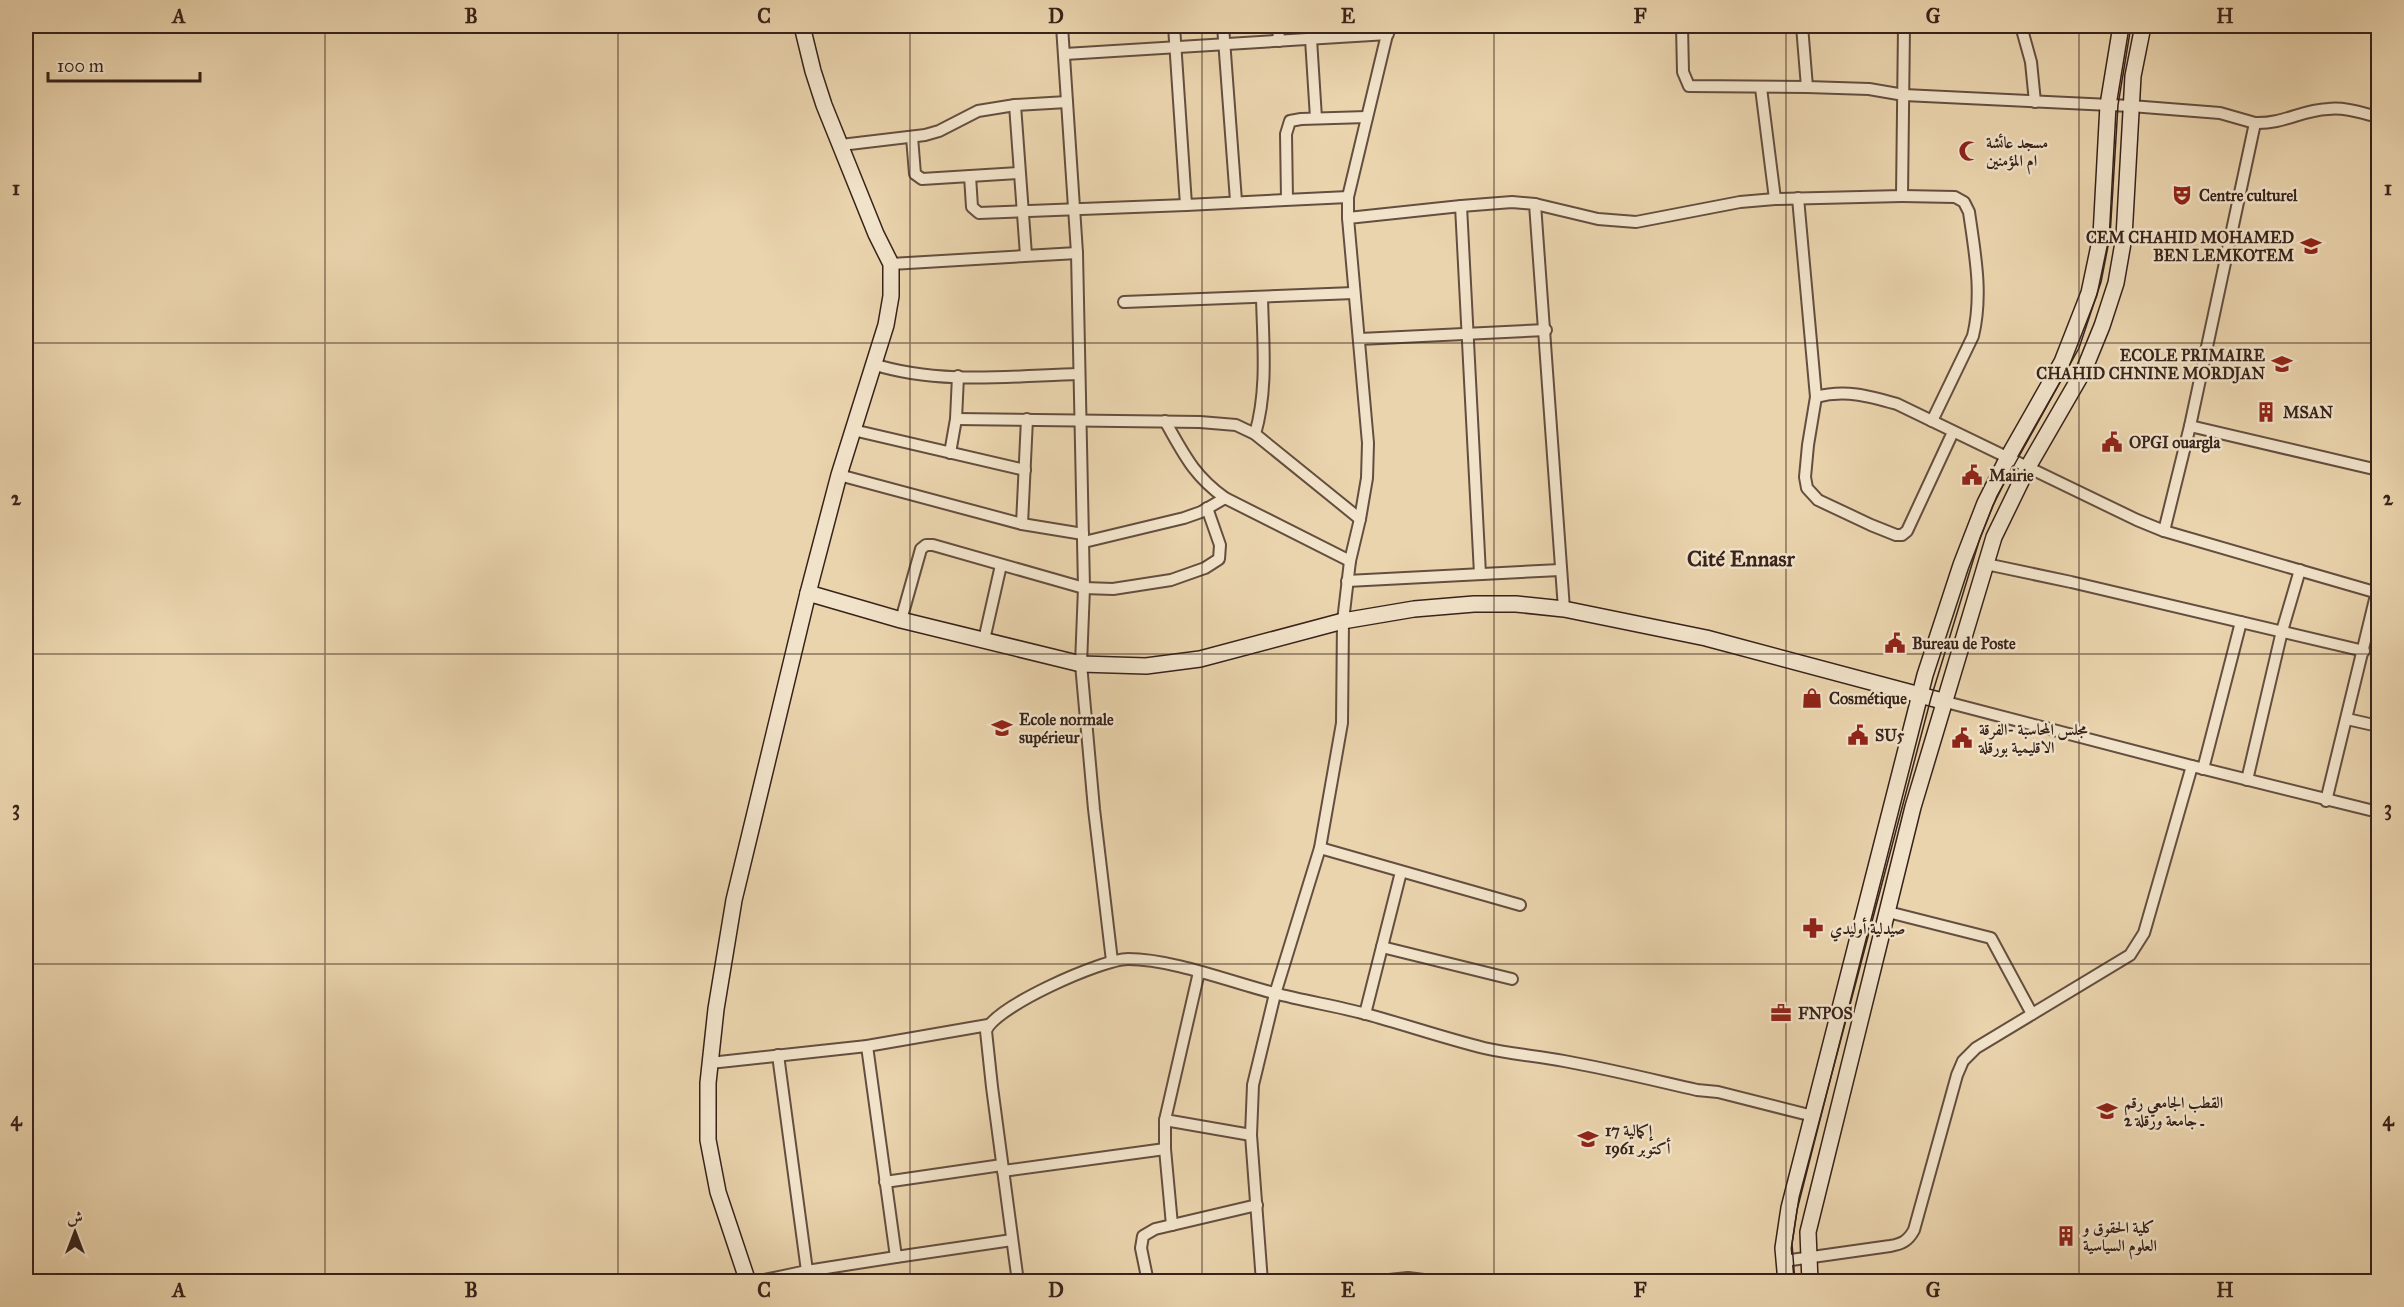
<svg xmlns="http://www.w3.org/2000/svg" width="2404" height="1307" viewBox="0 0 2404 1307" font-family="'IM FELL Great Primer',Amiri,serif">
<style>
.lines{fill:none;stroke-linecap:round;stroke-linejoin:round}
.street-casing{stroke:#644e3f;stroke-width:14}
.secondary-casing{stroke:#37221a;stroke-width:18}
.street{stroke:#f1e3ca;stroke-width:10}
.secondary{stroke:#f1e3ca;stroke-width:15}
.tram{stroke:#37221a;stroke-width:1.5}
.grid{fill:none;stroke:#37221a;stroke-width:1.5;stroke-opacity:0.55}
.labels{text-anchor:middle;stroke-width:5;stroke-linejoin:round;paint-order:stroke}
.poi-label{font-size:16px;font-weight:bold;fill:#37221a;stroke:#f1e3ca;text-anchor:start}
.district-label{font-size:22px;font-weight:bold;fill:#37221a;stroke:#f1e3ca}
.neatline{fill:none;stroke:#37221a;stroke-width:2}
.grid-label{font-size:20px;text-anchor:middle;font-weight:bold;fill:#37221a}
</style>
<rect width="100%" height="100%" fill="#ead4ad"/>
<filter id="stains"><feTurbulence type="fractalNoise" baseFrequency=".00333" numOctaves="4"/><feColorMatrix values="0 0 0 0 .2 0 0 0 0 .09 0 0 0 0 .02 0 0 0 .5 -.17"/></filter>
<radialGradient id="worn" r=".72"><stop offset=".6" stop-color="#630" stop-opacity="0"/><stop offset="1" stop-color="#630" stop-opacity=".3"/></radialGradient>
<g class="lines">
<g class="street-casing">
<g id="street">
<polyline points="1062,26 1077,253 1084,588 1081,664 1094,809 1112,961"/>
<polyline points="1174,26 1186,205 1348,197"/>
<polyline points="1223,26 1236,201"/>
<polyline points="1278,26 1279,41"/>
<polyline points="1682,26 1683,72 1689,86 1807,87"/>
<polyline points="1802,26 1807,87 1869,89 1904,95 2131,106 2220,113 2255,123 2190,426 2164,531"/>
<polyline points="2021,26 2031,62 2035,102"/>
<polyline points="1311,39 1316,118"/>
<polyline points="1065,54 1388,34"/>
<polyline points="1761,88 1775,199 1902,196 1904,26"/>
<path d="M2255,123C2284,124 2301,110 2328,109C2345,107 2362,113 2378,117"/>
<polyline points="912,137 915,174 922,179 970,176 972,207 979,213 1186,205"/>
<polyline points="841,145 925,135 939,131 978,111 1015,105"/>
<polyline points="970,176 1019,173"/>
<path d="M1902,196L1955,197L1964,202L1969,212C1975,254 1983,294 1973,336L1932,421"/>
<polyline points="1798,198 1816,397 1808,445 1805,477 1807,488 1818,500 1871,525 1896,535 1902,535 1907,531 1953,432"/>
<polyline points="1287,199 1286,134 1290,121 1301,119 1367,117"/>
<polyline points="1535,204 1598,219 1636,222 1740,202 1775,199"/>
<polyline points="1461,206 1480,574"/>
<polyline points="1348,218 1348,197 1389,26"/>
<polyline points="1026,255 1015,105 1067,102"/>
<polyline points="891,264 1077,253"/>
<polyline points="1124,302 1354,293"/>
<polyline points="1360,339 1546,330"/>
<path d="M873,364C938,385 1012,376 1079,374"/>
<path d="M1816,397C1845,389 1869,396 1897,404L2137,520L2164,531L2378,593"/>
<polyline points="956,419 1200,422 1236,425 1255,434 1360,519"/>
<path d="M1165,421C1184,454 1193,475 1225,498L1350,561"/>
<polyline points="2190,426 2378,470"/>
<polyline points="853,430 1025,470"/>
<path d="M1255,434C1268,390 1263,343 1262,297"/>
<polyline points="950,453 956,419 958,376"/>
<polyline points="839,475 1022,524 1083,534"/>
<polyline points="1022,524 1027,419"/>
<polyline points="1084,542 1184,518 1201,512 1225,498"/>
<polyline points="1986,564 2071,582 2364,651"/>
<polyline points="1347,581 1560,570"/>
<polyline points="901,620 921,549 926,545 933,545 1084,588 1113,589 1171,580 1205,568 1219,559 1220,545 1207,508"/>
<polyline points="984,640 1001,565"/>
<polyline points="2347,719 2378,726"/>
<polyline points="2192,766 2378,812"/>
<polyline points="2203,769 2241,622"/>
<polyline points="2247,780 2282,631 2300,570"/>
<polyline points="2326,801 2378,587"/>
<polyline points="1320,848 1520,905"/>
<polyline points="1888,912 1991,938 2032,1014"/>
<polyline points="1382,947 1512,979"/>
<polyline points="1199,972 1165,1120 1251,1135"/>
<polyline points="1365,1014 1401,872"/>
<polyline points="867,1046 896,1257 1012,1240"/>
<polyline points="778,1055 807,1271"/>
<polyline points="710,1063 867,1046 988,1025"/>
<polyline points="1165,1120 1165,1149 1172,1225"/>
<polyline points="1003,1171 1165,1149"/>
<polyline points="885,1182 1002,1165"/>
<path d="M1784,1261L1890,1246C1902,1244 1908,1241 1914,1230L1957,1075L1963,1061L1976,1048L2130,955L2144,933L2192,766L1946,702"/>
<polyline points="755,1282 807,1271 896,1257"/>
<path d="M1018,1282L992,1087L986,1031C994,1007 1102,959 1128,959C1172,959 1231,982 1274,993C1304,1001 1336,1006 1366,1014C1406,1025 1444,1038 1484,1048C1510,1054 1538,1056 1564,1061C1609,1069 1653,1080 1697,1090L1718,1092L1813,1116"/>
<polyline points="1148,1282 1141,1248 1143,1236 1155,1229 1257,1205"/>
<polyline points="1262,1282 1251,1135 1253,1085 1275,994 1320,848 1342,723 1343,621 1350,561 1360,519 1367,478 1368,443 1348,218 1461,206 1512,202 1535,204 1564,609"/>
<polyline points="1370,1282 1408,1278 1440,1282"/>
</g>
</g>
<g class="secondary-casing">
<g id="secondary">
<polyline points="808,593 901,620 1081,664 1146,666 1200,659 1343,621 1414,609 1474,604 1516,604 1564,609 1706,638 1946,702"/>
<polyline points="748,1282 718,1192 708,1140 708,1083 716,1009 734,900 808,593 839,475 886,325 891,296 891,264 876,234 824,105 813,71 802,26"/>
<polyline points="1786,1282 1783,1248 1789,1208 1925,675 1961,565 1985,503 2007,459 2062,362 2089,293 2101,236 2108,105 2121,26"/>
<polyline points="1810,1282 1808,1232 1913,807 1994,537 2028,467 2084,370 2102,326 2116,283 2124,237 2133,76 2143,26"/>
</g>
</g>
<use href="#street" class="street"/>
<use href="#secondary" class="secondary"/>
<polyline class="tram" points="1795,1282 1792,1244 1799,1198 1931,698 1980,538 1997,496 2079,348 2101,282 2110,236 2118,105 2131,26"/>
</g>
<path class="grid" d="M325,26V1282M618,26V1282M910,26V1282M1202,26V1282M1494,26V1282M1786,26V1282M2079,26V1282M26,343H2378M26,654H2378M26,964H2378"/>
<defs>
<g id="mosque-bare" transform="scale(1.62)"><path d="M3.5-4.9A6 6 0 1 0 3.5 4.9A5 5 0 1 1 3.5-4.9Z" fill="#8f2418" stroke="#f1e3ca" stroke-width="2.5" paint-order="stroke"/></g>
<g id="theatre-bare" transform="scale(1.62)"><path d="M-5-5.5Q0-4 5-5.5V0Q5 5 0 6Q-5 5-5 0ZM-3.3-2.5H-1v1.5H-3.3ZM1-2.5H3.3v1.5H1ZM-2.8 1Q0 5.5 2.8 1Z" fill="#8f2418" stroke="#f1e3ca" stroke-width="2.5" paint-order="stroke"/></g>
<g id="school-bare" transform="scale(1.62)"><path d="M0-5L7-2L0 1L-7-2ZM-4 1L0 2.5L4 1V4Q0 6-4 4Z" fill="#8f2418" stroke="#f1e3ca" stroke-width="2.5" paint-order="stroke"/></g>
<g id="building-bare" transform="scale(1.62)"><path d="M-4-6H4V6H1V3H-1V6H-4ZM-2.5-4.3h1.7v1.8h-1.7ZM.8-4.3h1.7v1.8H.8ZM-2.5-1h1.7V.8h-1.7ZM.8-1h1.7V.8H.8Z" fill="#8f2418" stroke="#f1e3ca" stroke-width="2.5" paint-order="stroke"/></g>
<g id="civic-bare" transform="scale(1.62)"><path d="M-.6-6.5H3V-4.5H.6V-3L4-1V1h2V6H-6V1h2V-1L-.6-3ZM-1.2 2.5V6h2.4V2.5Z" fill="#8f2418" stroke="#f1e3ca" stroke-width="2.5" paint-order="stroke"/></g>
<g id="shop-bare" transform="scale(1.62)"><path d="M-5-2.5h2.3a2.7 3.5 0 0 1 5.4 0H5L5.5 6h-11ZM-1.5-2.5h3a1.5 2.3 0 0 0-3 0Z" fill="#8f2418" stroke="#f1e3ca" stroke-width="2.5" paint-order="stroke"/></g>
<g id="university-bare" transform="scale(1.62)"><path d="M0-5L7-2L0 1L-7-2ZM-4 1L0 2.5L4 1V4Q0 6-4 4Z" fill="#8f2418" stroke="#f1e3ca" stroke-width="2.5" paint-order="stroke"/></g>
<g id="pharmacy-bare" transform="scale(1.62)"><path d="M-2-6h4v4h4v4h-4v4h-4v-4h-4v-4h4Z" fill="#8f2418" stroke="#f1e3ca" stroke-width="2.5" paint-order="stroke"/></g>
<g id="office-bare" transform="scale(1.62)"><path d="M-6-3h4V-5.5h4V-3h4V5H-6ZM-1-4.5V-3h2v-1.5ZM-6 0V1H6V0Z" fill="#8f2418" stroke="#f1e3ca" stroke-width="2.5" paint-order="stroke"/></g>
</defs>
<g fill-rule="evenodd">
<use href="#mosque-bare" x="1969" y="151"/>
<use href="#theatre-bare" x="2182" y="195"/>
<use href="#school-bare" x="2311" y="246"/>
<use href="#school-bare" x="2282" y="364"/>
<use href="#building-bare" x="2266" y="412"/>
<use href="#civic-bare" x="2112" y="442"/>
<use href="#civic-bare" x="1972" y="475"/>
<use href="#civic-bare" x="1895" y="643"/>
<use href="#shop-bare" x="1812" y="698"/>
<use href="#university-bare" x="1002" y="728"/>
<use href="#civic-bare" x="1858" y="735"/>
<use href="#civic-bare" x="1962" y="738"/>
<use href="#pharmacy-bare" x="1813" y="928"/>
<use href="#office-bare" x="1781" y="1013"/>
<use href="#university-bare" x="2107" y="1111"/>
<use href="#school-bare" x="1588" y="1139"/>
<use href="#building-bare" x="2066" y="1236"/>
</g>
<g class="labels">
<g class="poi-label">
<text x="1986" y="148">مسجد عائشة<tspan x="1986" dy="18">ام المؤمنين</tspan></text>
<text x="2199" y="201">Centre culturel</text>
<text x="2294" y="243" text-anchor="end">CEM CHAHID MOHAMED<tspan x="2294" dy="18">BEN LEMKOTEM</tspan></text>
<text x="2265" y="361" text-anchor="end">ECOLE PRIMAIRE<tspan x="2265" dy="18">CHAHID CHNINE MORDJAN</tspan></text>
<text x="2283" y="418">MSAN</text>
<text x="2129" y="448">OPGI ouargla</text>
<text x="1989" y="481">Mairie</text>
<text x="1912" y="649">Bureau de Poste</text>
<text x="1829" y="704">Cosmétique</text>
<text x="1019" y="725">Ecole normale<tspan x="1019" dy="18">supérieur</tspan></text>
<text x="1979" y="735">مجلس المحاسبة -الفرقة<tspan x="1979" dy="18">الاقليمية بورقلة</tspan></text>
<text x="1875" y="741">SU5</text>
<text x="1830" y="934">صيدلية أوليدي</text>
<text x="1798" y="1019">FNPOS</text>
<text x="2124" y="1108">القطب الجامعي رقم<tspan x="2124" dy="18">2 ـ جامعة ورقلة</tspan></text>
<text x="1605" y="1136">إكمالية 17<tspan x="1605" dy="18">أكتوبر 1961</tspan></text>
<text x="2083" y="1233">كلية الحقوق و<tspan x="2083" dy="18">العلوم السياسية</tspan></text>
</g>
<g class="district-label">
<text x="1741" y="566">Cité Ennasr</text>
</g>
</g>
<rect width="2404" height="1307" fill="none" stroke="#ead4ad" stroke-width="66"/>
<g transform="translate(75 1232)" stroke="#f1e3ca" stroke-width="4.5" paint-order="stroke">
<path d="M0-4.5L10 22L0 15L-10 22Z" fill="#37221a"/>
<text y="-9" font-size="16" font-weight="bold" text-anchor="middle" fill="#37221a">ش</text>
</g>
<path d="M48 72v9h152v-9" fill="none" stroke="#37221a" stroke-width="3"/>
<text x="57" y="72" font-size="18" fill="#37221a" stroke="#f1e3ca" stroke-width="4.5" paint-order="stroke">100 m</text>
<rect x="33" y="33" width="2338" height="1241" class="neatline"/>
<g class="grid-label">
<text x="179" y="23">A</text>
<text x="471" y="23">B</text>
<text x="764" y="23">C</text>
<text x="1056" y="23">D</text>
<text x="1348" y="23">E</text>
<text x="1640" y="23">F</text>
<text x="1933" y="23">G</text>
<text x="2225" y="23">H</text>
<text x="16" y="195">1</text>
<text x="2388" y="195">1</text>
<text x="16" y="505">2</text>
<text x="2388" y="505">2</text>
<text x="16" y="815">3</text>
<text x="2388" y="815">3</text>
<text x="16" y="1126">4</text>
<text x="2388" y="1126">4</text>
<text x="179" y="1297">A</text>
<text x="471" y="1297">B</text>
<text x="764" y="1297">C</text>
<text x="1056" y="1297">D</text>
<text x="1348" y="1297">E</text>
<text x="1640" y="1297">F</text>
<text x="1933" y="1297">G</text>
<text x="2225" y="1297">H</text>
</g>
<rect width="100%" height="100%" filter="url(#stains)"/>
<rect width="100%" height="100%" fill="url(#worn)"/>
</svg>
